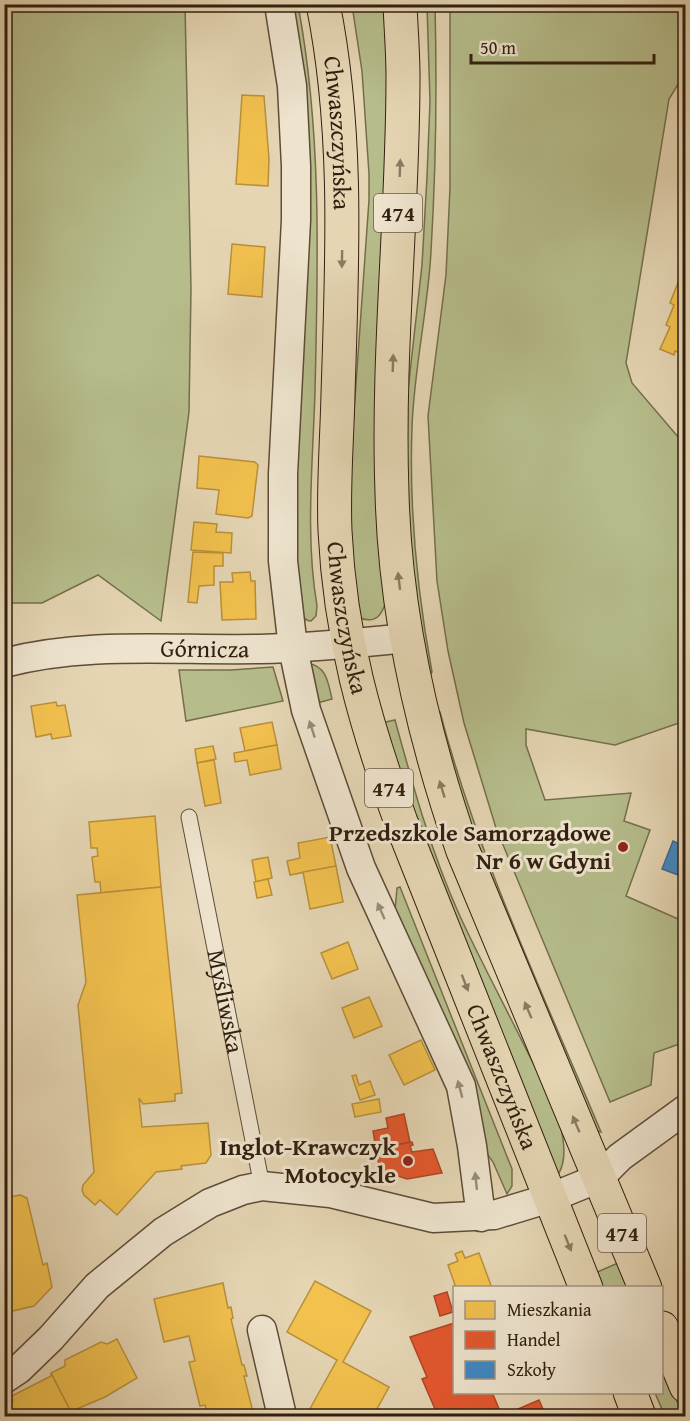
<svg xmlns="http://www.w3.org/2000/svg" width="690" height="1421" viewBox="0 0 690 1421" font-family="'Gentium Book Plus',serif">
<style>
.green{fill:#b6bd8b;stroke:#746e4d;stroke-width:1.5}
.homes{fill:#f2c14e;stroke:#b8903b;stroke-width:1.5}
.shops{fill:#e4572e;stroke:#ae4625;stroke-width:1.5}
.schools{fill:#3f88c5;stroke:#3b688e;stroke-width:1.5}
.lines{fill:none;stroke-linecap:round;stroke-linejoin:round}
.service-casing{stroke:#5e4c38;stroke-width:17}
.minor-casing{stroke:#5e4c38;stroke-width:31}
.primary-casing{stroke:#311f0f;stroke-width:35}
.service{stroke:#eee4ce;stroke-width:15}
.minor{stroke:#eee4ce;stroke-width:28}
.primary{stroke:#e5d5b3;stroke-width:33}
.oneway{fill:#8b7a61}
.oneway2{fill:#998b78}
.poi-dot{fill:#8f2418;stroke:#eee4ce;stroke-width:2}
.labels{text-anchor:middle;stroke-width:6;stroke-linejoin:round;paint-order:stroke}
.shield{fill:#eee4ce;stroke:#6a5a48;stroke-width:1.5}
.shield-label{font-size:22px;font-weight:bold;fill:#311f0f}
.street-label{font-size:24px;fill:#311f0f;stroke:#eee4ce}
.poi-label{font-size:24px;font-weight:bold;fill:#311f0f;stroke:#eee4ce;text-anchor:end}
</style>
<rect width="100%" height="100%" fill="#e5d5b3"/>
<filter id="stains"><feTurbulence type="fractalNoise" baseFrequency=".00333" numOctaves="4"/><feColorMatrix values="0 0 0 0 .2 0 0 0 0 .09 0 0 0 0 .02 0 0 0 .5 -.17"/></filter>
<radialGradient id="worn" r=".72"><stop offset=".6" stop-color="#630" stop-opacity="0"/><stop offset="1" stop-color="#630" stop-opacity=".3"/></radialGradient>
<g class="green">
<polygon points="5,4 185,5 191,289 189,412 161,621 98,575 42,603 5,603"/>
<path d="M284,5H298C322,133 318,262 315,391C313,462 305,536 317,606L316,616L311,621C299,620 299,606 297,596Z"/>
<path d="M352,5H387L386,601C382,615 376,624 360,618L352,595L350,469L369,200V174L362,71Z"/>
<path d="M427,5H435C437,86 436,169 431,251C428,310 414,368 412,427C409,510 417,591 432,672L430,675L415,597L403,461L404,426L422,265L427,177L430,101Z"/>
<polygon points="450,5 685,5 685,73 669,99 626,363 632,383 685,445 685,721 615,745 526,729 526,745 545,800 631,793 624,821 650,830 626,896 685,922 685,1042 654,1053 651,1085 610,1102 496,828 464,723 448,651 437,581 428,416 446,275 450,188"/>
<path d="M308,663C327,667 328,682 332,699L317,703Z"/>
<polygon points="273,667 283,701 186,721 179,670 231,670"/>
<path d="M436,712H440C478,857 543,994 601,1132L597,1131L468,821Z"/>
<path d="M395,720C413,786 431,852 459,914C480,960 504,1004 526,1049C537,1071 549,1093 557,1116C563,1132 568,1157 559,1173H556L411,809L381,723Z"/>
<polygon points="400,887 512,1169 512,1186 507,1194 493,1162 481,1145 394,921 397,888"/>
<polygon points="618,1263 628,1287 601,1287 595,1273"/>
<polygon points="662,1365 683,1416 665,1416 655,1393 662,1392"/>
</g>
<g class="homes">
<polygon points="242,95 264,96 269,159 268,186 236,184"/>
<polygon points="232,244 265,247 262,297 228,294"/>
<polygon points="683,270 686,271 686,355 675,351 674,355 660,349 670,327 666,325 674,305 670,303"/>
<polygon points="199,456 255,462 258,465 252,516 248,518 216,514 219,490 197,488"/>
<polygon points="194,522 217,524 216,532 232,533 231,553 191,550"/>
<polygon points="193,552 223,553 223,566 214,566 214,585 199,586 197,603 188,602"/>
<polygon points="250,572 251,581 255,581 256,619 222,620 220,582 233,582 232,573"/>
<polygon points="56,702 57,706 65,705 71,736 52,739 51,734 36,737 31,706"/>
<polygon points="272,722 277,745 245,751 240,728"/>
<polygon points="277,745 281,769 250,775 247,760 235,762 234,753"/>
<polygon points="213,746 216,759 197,763 195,749"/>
<polygon points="214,760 221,803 205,806 197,763"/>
<polygon points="155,816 161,887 101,893 100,882 95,882 92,857 98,856 97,848 91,848 89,822"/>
<polygon points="330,837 336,866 290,875 287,861 300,858 298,843"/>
<polygon points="268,857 272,878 256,882 252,860"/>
<polygon points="336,866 343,902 310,909 303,872"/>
<polygon points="268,879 272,895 257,898 254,882"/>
<polygon points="161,887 182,1093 175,1094 175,1101 143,1104 139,1098 142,1127 208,1123 211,1155 206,1163 181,1166 182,1169 156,1172 117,1215 100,1200 95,1205 84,1195 82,1190 83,1185 94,1172 78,1005 86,982 77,895"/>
<polygon points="348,942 358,969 332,979 321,953"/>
<polygon points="369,997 382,1026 354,1038 342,1008"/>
<polygon points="421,1040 435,1070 404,1085 389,1055"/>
<polygon points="356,1075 359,1085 370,1081 375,1095 360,1100 352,1076"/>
<polygon points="379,1099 381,1112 355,1117 352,1104"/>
<polygon points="20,1195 27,1198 43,1265 47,1263 52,1287 34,1306 4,1313 4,1198"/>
<polygon points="462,1251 465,1258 479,1253 492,1288 456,1288 448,1265 458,1261 455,1254"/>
<polygon points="315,1281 371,1311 343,1362 389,1387 373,1416 312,1416 307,1414 337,1360 287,1332"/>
<polygon points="223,1283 228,1308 231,1307 233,1318 231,1319 242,1365 244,1365 247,1376 244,1376 254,1416 208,1416 205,1405 200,1406 189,1362 195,1361 189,1336 164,1342 154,1299"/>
<polygon points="117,1339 137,1378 105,1397 72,1411 73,1416 51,1373 65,1366 65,1360 101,1342 107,1344"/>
<polygon points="51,1373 73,1416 4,1416 4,1405 13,1400 10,1397 51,1376"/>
</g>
<g class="shops">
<polygon points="404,1114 410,1142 376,1149 373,1131 388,1128 386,1118"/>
<polygon points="412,1142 413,1145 410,1146 412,1152 433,1149 442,1173 407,1179 380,1170 376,1149"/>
<polygon points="447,1292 453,1312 440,1316 434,1296"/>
<polygon points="454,1323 454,1392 492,1392 502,1416 539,1400 546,1416 438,1416 422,1379 427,1377 410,1337"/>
</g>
<polygon class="schools" points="686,836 686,878 662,869 673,841 682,845"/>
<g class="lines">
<g class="service-casing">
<g id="service">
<path id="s1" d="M189,817L262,1186"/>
</g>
</g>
<g class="minor-casing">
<g id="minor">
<polyline points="279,4 292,86 296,166 296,220 283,474 283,561 293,648 306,710 361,868 461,1086 472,1146 481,1217"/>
<path id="s2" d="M4,663C88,641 175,651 260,649C309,648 358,643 407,638"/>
<polyline points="262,1330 282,1416"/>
<polyline points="4,1379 19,1369 51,1338 97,1286 163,1232 210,1203 243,1190 262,1186 330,1193 433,1218 494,1215 550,1198 599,1178 620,1157 686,1109"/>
</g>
</g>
<g class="primary-casing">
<g id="primary">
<path id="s3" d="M323,4C349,133 342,264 338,394C337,440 333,486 335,531C340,636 365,724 401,822L586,1288"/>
<path d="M400,4C401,29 403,53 403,77C403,216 387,354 392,493C395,616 423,736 463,851L645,1288"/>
<polyline points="662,1328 686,1386"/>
<polyline points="630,1392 639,1416"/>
</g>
</g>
<use href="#service" class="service"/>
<use href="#minor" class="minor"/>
<use href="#primary" class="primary"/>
</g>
<defs><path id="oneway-solid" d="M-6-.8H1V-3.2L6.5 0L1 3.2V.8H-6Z" transform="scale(1.5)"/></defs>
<g class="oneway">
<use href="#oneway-solid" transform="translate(400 168) rotate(-88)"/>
<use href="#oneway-solid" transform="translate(342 259) rotate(91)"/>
<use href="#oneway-solid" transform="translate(393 363) rotate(-88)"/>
<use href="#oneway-solid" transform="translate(399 581) rotate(-97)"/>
<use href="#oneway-solid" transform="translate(442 789) rotate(-107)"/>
<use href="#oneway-solid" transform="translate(465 983) rotate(69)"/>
<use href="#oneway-solid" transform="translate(528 1010) rotate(-113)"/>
<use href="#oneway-solid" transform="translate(576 1124) rotate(-113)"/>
<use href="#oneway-solid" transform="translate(568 1243) rotate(68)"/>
</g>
<g class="oneway2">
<use href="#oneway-solid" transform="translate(312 729) rotate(-108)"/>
<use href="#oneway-solid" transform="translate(381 911) rotate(-114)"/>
<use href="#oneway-solid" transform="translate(460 1089) rotate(-105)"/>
<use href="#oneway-solid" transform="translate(476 1181) rotate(-96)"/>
</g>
<g class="poi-dot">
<circle cx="623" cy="847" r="6"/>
<circle cx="408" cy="1161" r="6"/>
</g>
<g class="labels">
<g class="shield">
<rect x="374" y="194" width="48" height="38" rx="4.5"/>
<rect x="365" y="769" width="48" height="38" rx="4.5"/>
<rect x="598" y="1214" width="48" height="38" rx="4.5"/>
</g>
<g class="shield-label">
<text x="398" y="221">474</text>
<text x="389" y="796">474</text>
<text x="622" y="1241">474</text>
</g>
<g class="street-label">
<text dy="8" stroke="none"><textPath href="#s3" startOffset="130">Chwaszczyńska</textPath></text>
<text dy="8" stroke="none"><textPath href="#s3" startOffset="616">Chwaszczyńska</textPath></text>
<text dy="8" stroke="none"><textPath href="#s2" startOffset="202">Górnicza</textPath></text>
<text dy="8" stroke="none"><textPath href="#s1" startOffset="188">Myśliwska</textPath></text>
<text dy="8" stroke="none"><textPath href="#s3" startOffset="1102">Chwaszczyńska</textPath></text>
</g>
<g class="poi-label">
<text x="611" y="841">Przedszkole Samorządowe<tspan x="611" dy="28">Nr 6 w Gdyni</tspan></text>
<text x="396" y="1155">Inglot-Krawczyk<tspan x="396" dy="28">Motocykle</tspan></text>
</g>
</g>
<rect width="690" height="1421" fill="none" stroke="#e5d5b3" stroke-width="24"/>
<rect x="6" y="6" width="678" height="1409" fill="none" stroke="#311f0f" stroke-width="3"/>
<rect x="12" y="12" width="666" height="1397" fill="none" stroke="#311f0f" stroke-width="1.5"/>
<rect x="453" y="1286" width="210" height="108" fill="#eee4ce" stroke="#a29582" stroke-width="1.5"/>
<rect x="465" y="1301" width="30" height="18" fill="#f2c14e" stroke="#a29582" stroke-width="1.5"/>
<text x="507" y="1316" font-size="18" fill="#311f0f">Mieszkania</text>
<rect x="465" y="1331" width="30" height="18" fill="#e4572e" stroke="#a29582" stroke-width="1.5"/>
<text x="507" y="1346" font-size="18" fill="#311f0f">Handel</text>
<rect x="465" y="1361" width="30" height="18" fill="#3f88c5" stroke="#a29582" stroke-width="1.5"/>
<text x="507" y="1376" font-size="18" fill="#311f0f">Szkoły</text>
<path d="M471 54v9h183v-9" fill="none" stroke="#311f0f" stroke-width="3"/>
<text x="480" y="54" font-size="18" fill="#311f0f" stroke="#eee4ce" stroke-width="4.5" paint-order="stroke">50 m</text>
<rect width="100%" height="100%" filter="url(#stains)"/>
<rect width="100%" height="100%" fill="url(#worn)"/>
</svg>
